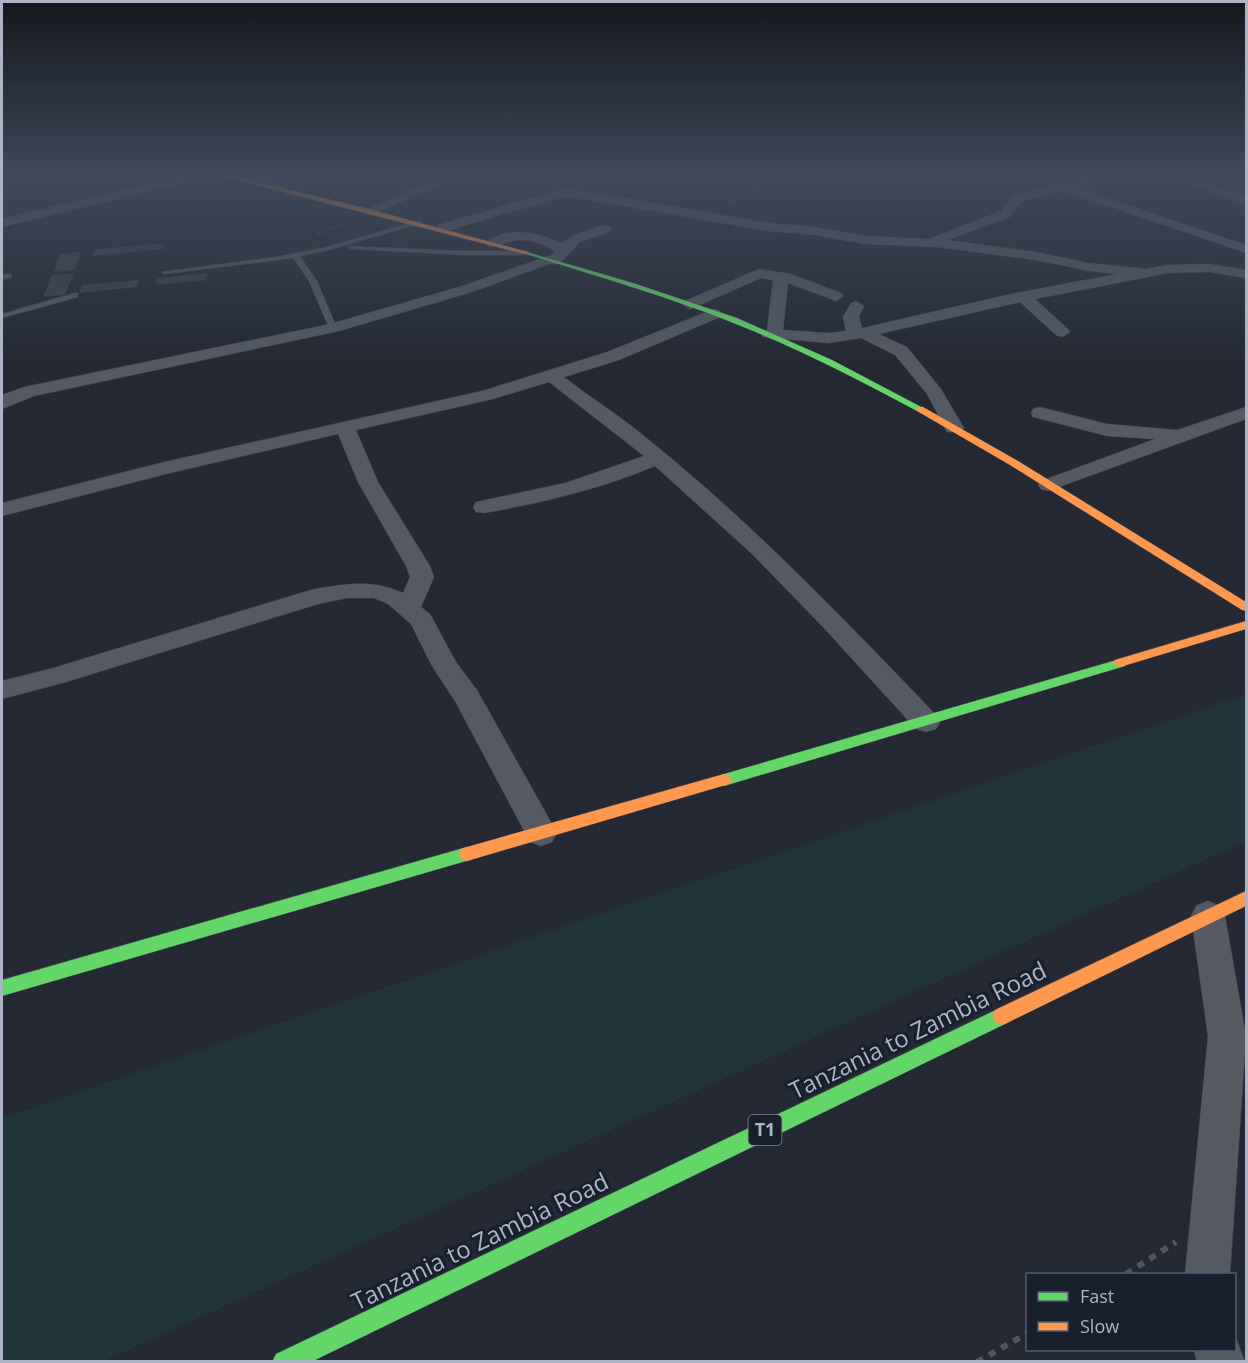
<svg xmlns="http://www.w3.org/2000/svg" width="1248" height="1363" viewBox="0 0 1248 1363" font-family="'Open Sans',sans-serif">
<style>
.green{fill:#213439}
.building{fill:#3c4049}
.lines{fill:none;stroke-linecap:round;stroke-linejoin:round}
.lane-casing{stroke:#40444c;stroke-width:1}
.street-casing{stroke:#40444c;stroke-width:1}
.fast-casing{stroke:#40444c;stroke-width:1}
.slow-casing{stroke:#40444c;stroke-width:1}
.path-far1{stroke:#52575f;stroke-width:1.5;stroke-dasharray:2 2;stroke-linecap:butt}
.path{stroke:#52575f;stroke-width:6;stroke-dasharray:7 7;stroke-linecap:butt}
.lane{fill:#545962;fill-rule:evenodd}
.street{fill:#545962;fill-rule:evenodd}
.fast{fill:#63d668;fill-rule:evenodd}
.slow{fill:#ff974d;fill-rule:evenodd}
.labels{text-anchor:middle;stroke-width:6;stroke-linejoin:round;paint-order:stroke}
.shield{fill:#18202e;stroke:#808898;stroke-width:1.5}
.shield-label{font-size:18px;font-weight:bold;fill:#acb5c6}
.near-street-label{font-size:24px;fill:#acb5c6;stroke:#18202e}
</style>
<rect width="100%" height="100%" fill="#242933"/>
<polygon class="green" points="1246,694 1246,841 104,1361 2,1361 2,1118"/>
<g class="building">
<polygon points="164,243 163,249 92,256 94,250"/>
<polygon points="80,252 75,270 54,272 60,254"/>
<polygon points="74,273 65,295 43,297 52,275"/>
<polygon points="208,273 207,280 156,285 157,278"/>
<polygon points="139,280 137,287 79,293 82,285"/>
</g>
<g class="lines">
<g class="lane-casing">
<g id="lane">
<polygon points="420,220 422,223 329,250 300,256 317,281 337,328 333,330 329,328 309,281 293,258 165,274 161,272 276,257 326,247"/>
<polygon points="348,246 465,251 528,251 531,253 528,255 465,255 350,249"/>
<polygon points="8,274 11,274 11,278 2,279 2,275"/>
<polygon points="75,293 78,293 78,297 2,318 2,314"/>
</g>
</g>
<g class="street-casing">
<g id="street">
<polygon points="25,173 23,175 2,180 2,174"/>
<polygon points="196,173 217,173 215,175 2,227 2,219"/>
<path d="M250,173C263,173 276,175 282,188L276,192L272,191L269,185Z"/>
<polygon points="452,173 468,173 373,214 365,214 363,211"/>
<polygon points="1102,173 1124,173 1122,175 1074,187 1246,245 1246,253 1061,190 1024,201 1019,203 1010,217 947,240 1036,252 1089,263 1146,269 1168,265 1209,264 1246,270 1246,278 1209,272 1168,273 1035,299 1068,329 1070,332 1062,337 1056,335 1020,302 879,334 907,347 941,389 964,428 961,432 947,432 927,394 895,355 861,338 828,343 763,337 761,334 767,330 773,280 761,278 695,307 690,309 682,304 685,301 759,269 791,274 841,293 844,296 836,301 788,283 783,330 828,333 846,331 843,317 851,303 856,301 864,306 859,317 862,328 1011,294 1117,274 1089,271 1036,260 937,247 866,244 814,235 769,231 572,197 558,198 443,232 436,228 438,225 553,192 572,189 769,223 814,227 866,236 929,239 1001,211 1010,198 1016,195"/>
<polygon points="1153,173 1171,173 1246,196 1246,204"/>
<path d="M604,225L609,226L611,229L609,232L580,242L559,264H549L472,292L339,331L34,396L2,409V395L24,387L330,324L462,286L551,255L555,251C541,243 528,238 512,241C504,243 497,248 488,246L486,243C505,225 541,233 561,243L576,234Z"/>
<path d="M714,309L720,311L722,314L720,317L619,360L564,377C592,399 622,417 649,440C752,523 844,619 936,715L940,722L936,729L926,732L916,729L823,627L751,553L655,466C600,489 542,503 484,513L476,512L473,507L476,502L565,483L644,456L549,382L493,399L356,430L378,482L430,566L434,577L421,607L430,614L456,662L477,690L552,824L557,833L552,842L541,846L530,842L455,701L432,666L411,624L388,604L374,598H347L318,604L66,682L2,699V681L53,668L314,589C347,584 371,579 403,593L410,577L406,566L358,482L338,434L166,474L2,516V503L164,462L482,391L607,352Z"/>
<polygon points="1040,407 1107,424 1177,430 1246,407 1246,419 1048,491 1041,489 1038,485 1041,481 1155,439 1107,436 1033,417 1031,413 1033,409"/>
<polygon points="1208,901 1220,906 1225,916 1246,1036 1230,1274 1185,1274 1208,1036 1191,916 1196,906"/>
<polygon points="1234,1333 1245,1362 1197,1362 1194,1350 1234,1350"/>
</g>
</g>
<g class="fast-casing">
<g id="fast">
<path d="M523,251L633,283L737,318L832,360L925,409L917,411C856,378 795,347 731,322C663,295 593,275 523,253Z"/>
<polygon points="1120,659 1125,660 1127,663 1125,666 724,786 719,784 716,780 719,776 724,774"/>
<polygon points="467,847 473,849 475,854 473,859 2,996 2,980"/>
<polygon points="1002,1007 1009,1010 1011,1016 1009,1022 311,1362 272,1362 276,1354"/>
</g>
</g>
<g class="slow-casing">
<g id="slow">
<polygon points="209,173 220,173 365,208 528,252 525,254"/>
<polygon points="917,407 923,407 1018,461 1246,602 1246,611 1242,610 1010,465 917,411"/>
<polygon points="1246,621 1246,629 1120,667 1113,663 1115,660"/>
<polygon points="724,774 729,776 732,780 729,784 467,861 461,859 459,854 461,849 467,847"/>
<polygon points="1246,891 1246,906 1009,1022 1002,1025 995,1022 993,1016 995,1010"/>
</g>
</g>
<g class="path-far1">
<polyline points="731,203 763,183 794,173"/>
<polyline points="318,234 348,223"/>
</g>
<g class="path">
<polyline points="1126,1274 1176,1242"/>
<polyline points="977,1362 1028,1333"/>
</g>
<use href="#lane" class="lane"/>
<use href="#street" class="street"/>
<use href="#fast" class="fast"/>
<use href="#slow" class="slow"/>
</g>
<linearGradient id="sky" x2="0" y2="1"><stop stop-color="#14171c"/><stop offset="0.48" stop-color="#3f495b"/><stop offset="1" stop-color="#3f495b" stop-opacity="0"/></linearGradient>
<rect width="1248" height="364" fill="url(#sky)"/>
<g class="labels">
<rect class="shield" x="748.5" y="1115" width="33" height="30" rx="4.5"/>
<g class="shield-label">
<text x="765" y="1136">T1</text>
</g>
<g class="near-street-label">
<text transform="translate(918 1031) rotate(-26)" y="8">Tanzania to Zambia Road</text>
<text transform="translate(480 1242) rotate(-26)" y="8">Tanzania to Zambia Road</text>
</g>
</g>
<rect width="1248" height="1363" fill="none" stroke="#acb5c6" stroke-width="6"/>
<rect x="1026" y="1273" width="210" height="78" fill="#18202e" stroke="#535c6b" stroke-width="1.5"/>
<rect x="1038" y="1292" width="30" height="9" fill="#63d668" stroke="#535c6b" stroke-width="1.5"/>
<text x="1080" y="1303" font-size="18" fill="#acb5c6">Fast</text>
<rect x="1038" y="1322" width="30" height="9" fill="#ff974d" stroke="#535c6b" stroke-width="1.5"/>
<text x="1080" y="1333" font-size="18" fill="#acb5c6">Slow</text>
</svg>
